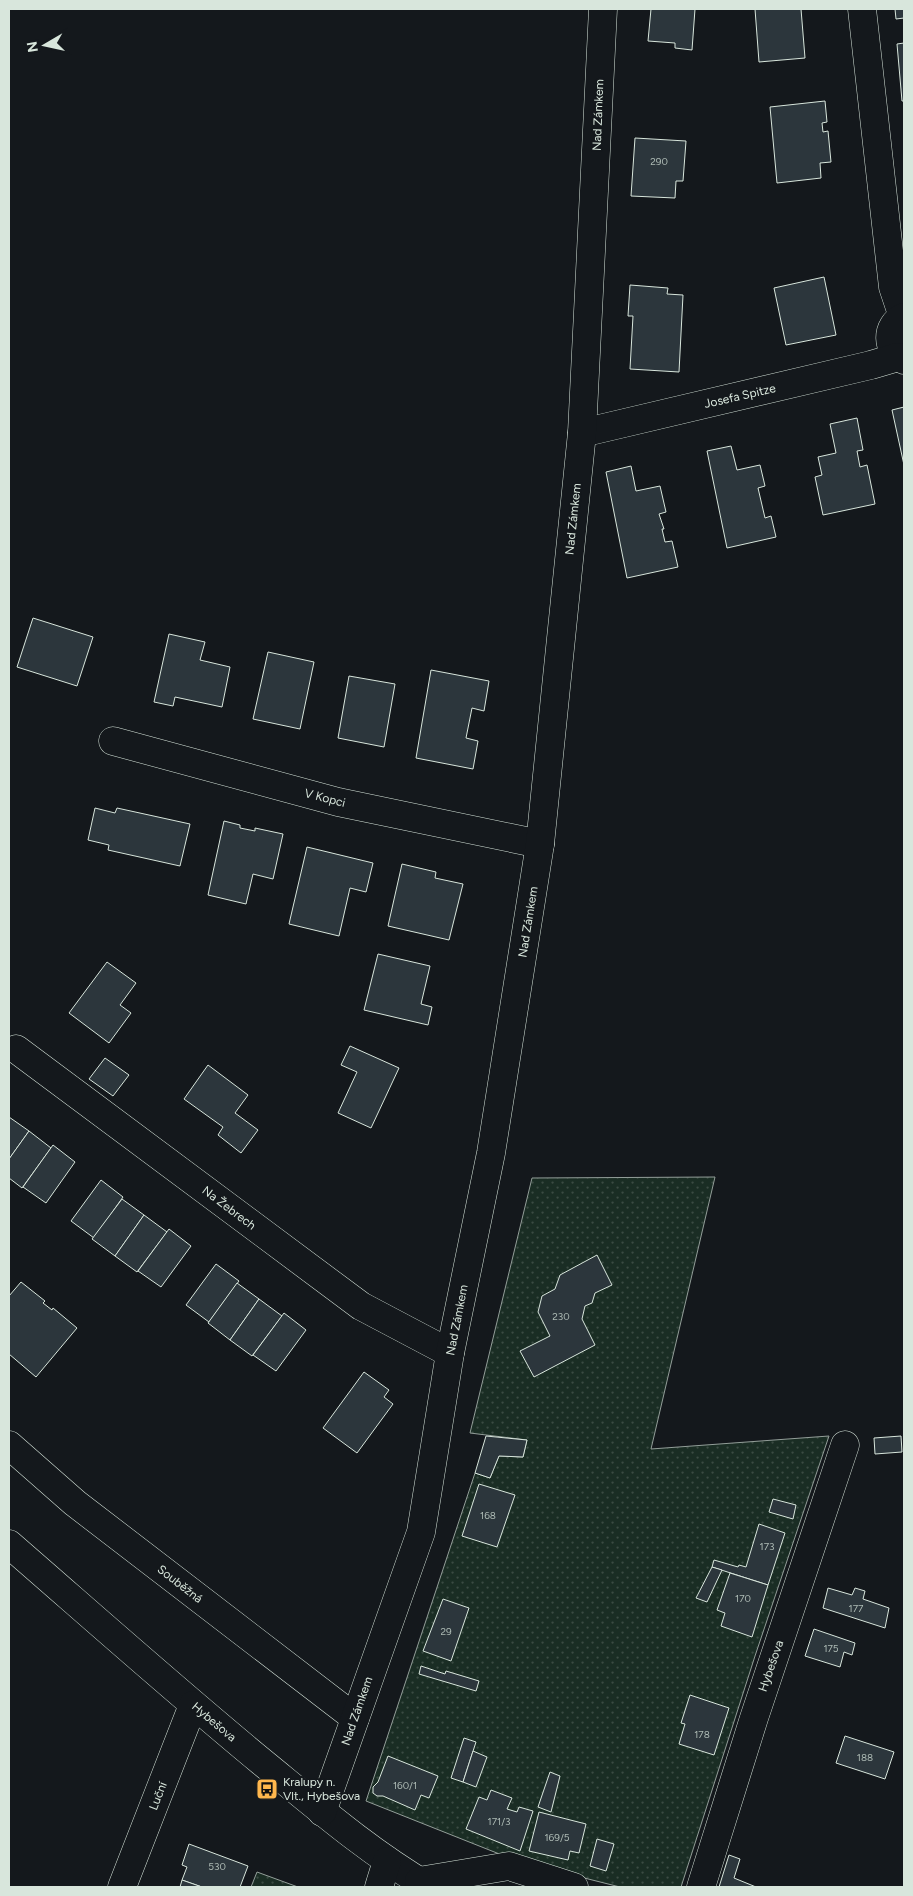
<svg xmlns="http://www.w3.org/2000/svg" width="913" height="1896" viewBox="0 0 913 1896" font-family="Figtree,sans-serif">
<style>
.park{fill:url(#park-dots);stroke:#939e99}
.building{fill:#2c363c;stroke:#d8e6dc}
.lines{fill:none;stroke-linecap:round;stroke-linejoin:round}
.minor-casing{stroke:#d8e6dc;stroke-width:29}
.minor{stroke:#14181c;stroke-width:28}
.labels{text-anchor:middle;stroke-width:4;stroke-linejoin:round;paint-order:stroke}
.number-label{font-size:10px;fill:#adbab4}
.street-label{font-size:12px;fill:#d8e6dc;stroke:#14181c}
.poi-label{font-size:12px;fill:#d8e6dc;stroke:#14181c;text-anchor:start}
</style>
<defs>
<pattern id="park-dots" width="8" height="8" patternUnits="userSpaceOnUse" patternTransform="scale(1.25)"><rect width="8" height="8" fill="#1a2d24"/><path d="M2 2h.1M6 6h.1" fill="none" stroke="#3b4b43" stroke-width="1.8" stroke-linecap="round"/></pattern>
</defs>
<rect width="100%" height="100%" fill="#14181c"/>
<g class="park">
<polygon points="715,1177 651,1449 829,1436 755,1656 681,1887 620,1887 517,1861 366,1801 475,1473 490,1478 499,1456 523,1457 527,1440 470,1433 532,1178"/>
<polygon points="257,1872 298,1887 251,1887"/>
</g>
<g class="building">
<polygon points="651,9 695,9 692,50 675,48 675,43 648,41"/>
<polygon points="755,9 801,9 805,58 759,62"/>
<polygon points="895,9 904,9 904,18 896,19"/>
<polygon points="904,43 904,101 902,101 897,44"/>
<polygon points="825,101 827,122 822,123 823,132 828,131 831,162 820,163 821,178 777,183 770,107"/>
<polygon points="635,138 686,141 683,181 676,181 675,198 631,196"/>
<polygon points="824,277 836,335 786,345 774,288"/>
<polygon points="630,285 668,288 667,294 683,295 679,372 630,369 633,316 628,316"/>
<polygon points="904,407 904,465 892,410"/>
<polygon points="857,418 863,450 857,451 860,467 867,465 875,504 823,515 815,477 822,475 818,457 836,453 830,424"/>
<polygon points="731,446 737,470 760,465 765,486 758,488 765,518 771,516 776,537 727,548 707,451"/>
<polygon points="631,466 636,491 660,486 666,512 659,514 664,529 662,529 665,542 672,541 678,567 627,578 606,472"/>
<polygon points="33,618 93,637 77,686 17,667"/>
<polygon points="169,634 205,642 200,660 230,667 222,707 175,697 173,706 154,702"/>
<polygon points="268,652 314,662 300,729 253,719"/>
<polygon points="431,670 489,681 484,711 472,708 466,738 478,741 473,769 416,758"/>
<polygon points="349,676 395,684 384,747 338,738"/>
<polygon points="95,808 115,813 117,808 190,824 180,866 108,850 109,845 88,840"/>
<polygon points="224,821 240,825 240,828 255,831 255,828 283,834 273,879 253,874 246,904 208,895"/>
<polygon points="307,847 373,863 366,892 350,888 339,936 289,924"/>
<polygon points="402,864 436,872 435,878 463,884 449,940 388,926"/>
<polygon points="378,954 430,966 421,1004 432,1007 428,1025 364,1010"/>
<polygon points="107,962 136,983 120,1005 131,1013 109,1043 69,1013"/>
<polygon points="350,1046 399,1068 371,1128 338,1113 357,1072 341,1065"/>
<polygon points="105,1058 129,1075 113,1096 89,1079"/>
<polygon points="208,1065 248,1095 235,1113 258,1130 241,1153 218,1135 223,1127 184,1099"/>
<polygon points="9,1117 29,1131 9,1159"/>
<polygon points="29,1131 51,1148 22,1188 9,1178 9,1159"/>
<polygon points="53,1145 75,1162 46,1203 23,1187"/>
<polygon points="101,1180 123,1197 94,1238 71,1221"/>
<polygon points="122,1199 144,1215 115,1256 92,1239"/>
<polygon points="144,1215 167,1232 137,1272 115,1256"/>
<polygon points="169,1229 191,1246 161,1287 138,1271"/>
<polygon points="597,1255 612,1285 595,1293 592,1303 585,1306 582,1319 595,1345 534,1377 520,1351 550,1336 538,1312 542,1296 555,1289 560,1275"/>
<polygon points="216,1264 239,1281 209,1322 186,1305"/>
<polygon points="21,1282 45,1301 43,1303 52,1310 53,1308 77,1328 36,1377 9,1354 9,1296"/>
<polygon points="237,1283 259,1299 230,1340 208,1323"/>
<polygon points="259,1299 282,1316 252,1356 230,1340"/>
<polygon points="284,1313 306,1330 276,1371 253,1355"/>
<polygon points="364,1372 389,1390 384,1397 393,1404 357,1453 323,1428"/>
<polygon points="486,1436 527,1440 523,1457 499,1456 490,1478 475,1473"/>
<polygon points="901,1436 902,1452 875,1454 874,1438"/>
<polygon points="479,1484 515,1495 497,1547 462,1536"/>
<polygon points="773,1499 796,1505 793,1519 769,1512"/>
<polygon points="759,1524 785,1533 768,1585 712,1567 714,1560 738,1567 739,1565 746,1567"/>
<polygon points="712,1567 722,1570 707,1602 696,1598"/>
<polygon points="730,1573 768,1585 752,1637 721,1626 725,1613 717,1610"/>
<polygon points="828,1588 852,1595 855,1588 865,1591 863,1599 889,1608 885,1628 823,1608"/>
<polygon points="443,1599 469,1608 451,1661 423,1651"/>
<polygon points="814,1629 855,1643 852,1655 844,1652 840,1667 805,1656"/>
<polygon points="421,1666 445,1674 446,1671 479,1681 476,1691 419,1674"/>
<polygon points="690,1695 729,1708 714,1755 679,1744 685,1724 681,1723"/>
<polygon points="845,1736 894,1752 885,1779 836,1763"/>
<polygon points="464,1738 476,1742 463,1782 451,1778"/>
<polygon points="473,1751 487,1757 476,1787 463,1782"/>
<polygon points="388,1756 438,1776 429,1798 421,1795 415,1810 383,1796 377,1796 373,1793 373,1787 378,1782"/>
<polygon points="550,1772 560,1776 551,1812 538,1807"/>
<polygon points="491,1790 512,1798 507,1809 517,1812 519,1807 533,1811 520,1851 466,1829 479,1797 487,1800"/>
<polygon points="539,1812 586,1824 579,1853 570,1851 568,1860 529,1851"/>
<polygon points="597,1839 614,1844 606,1871 590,1866"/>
<polygon points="189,1844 248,1866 240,1887 202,1887 182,1880 187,1867 182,1865"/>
<polygon points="729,1855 740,1859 734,1878 756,1887 719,1887"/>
<polygon points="182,1880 202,1887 180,1887"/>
</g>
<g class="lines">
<g class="minor-casing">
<g id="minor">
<polyline points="862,9 893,287 903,317"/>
<path d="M904,317C885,325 886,351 904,360"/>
<polyline points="582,433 871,365 898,357"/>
<polyline points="113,741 338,802 540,844"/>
<polyline points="16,1049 361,1306 450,1353"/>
<polyline points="9,1445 75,1503 355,1718"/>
<path d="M9,1544C93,1617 176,1691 262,1762C316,1806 369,1852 429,1887"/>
<polyline points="322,1812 421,1532 450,1353 491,1153 540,844 582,433 603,9"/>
<polyline points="419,1881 509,1866 574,1887"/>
<polyline points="122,1887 193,1705"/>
<polyline points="379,1887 387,1861"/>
<polyline points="701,1887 754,1718 845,1445"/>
</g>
</g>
<use href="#minor" class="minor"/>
</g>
<defs>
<g id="bus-square" transform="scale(1.125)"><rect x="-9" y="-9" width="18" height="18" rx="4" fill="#ffb74d" stroke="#14181c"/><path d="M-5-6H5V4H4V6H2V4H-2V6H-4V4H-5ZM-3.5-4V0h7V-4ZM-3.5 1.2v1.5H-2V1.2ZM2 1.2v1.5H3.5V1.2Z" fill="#111"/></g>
</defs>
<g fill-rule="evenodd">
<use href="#bus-square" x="267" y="1789"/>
</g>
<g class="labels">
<g class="number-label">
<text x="659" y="165">290</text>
<text x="561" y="1320">230</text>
<text x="488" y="1519">168</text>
<text x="767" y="1550">173</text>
<text x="743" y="1602">170</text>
<text x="856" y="1612">177</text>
<text x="446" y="1635">29</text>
<text x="831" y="1652">175</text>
<text x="702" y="1738">178</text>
<text x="865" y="1761">188</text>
<text x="405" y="1789">160/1</text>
<text x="499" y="1825">171/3</text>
<text x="557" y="1841">169/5</text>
<text x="217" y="1870">530</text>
</g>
<g class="street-label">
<text transform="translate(598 115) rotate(-88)" y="4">Nad Zámkem</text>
<text transform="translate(740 396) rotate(-13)" y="4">Josefa Spitze</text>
<text transform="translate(573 519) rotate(-84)" y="4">Nad Zámkem</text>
<text transform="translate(325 798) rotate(14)" y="4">V Kopci</text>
<text transform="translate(528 922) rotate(-81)" y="4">Nad Zámkem</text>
<text transform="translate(229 1208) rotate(37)" y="4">Na Žebrech</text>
<text transform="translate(457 1320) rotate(-79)" y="4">Nad Zámkem</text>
<text transform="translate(180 1584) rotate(38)" y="4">Souběžná</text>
<text transform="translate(771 1666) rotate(-71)" y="4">Hybešova</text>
<text transform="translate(357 1711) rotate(-71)" y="4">Nad Zámkem</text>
<text transform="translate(214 1722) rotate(40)" y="4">Hybešova</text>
<text transform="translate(158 1796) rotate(-69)" y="4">Luční</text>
</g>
<g class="poi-label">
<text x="283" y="1786">Kralupy n.<tspan x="283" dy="14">Vlt., Hybešova</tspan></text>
</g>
</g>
<rect width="913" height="1896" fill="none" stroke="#d8e6dc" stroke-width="20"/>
<g transform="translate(45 45) rotate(261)" stroke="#14181c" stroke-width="4" paint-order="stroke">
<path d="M0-4L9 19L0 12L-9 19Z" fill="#d8e6dc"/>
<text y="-8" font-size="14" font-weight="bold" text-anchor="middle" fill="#d8e6dc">N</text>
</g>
</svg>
